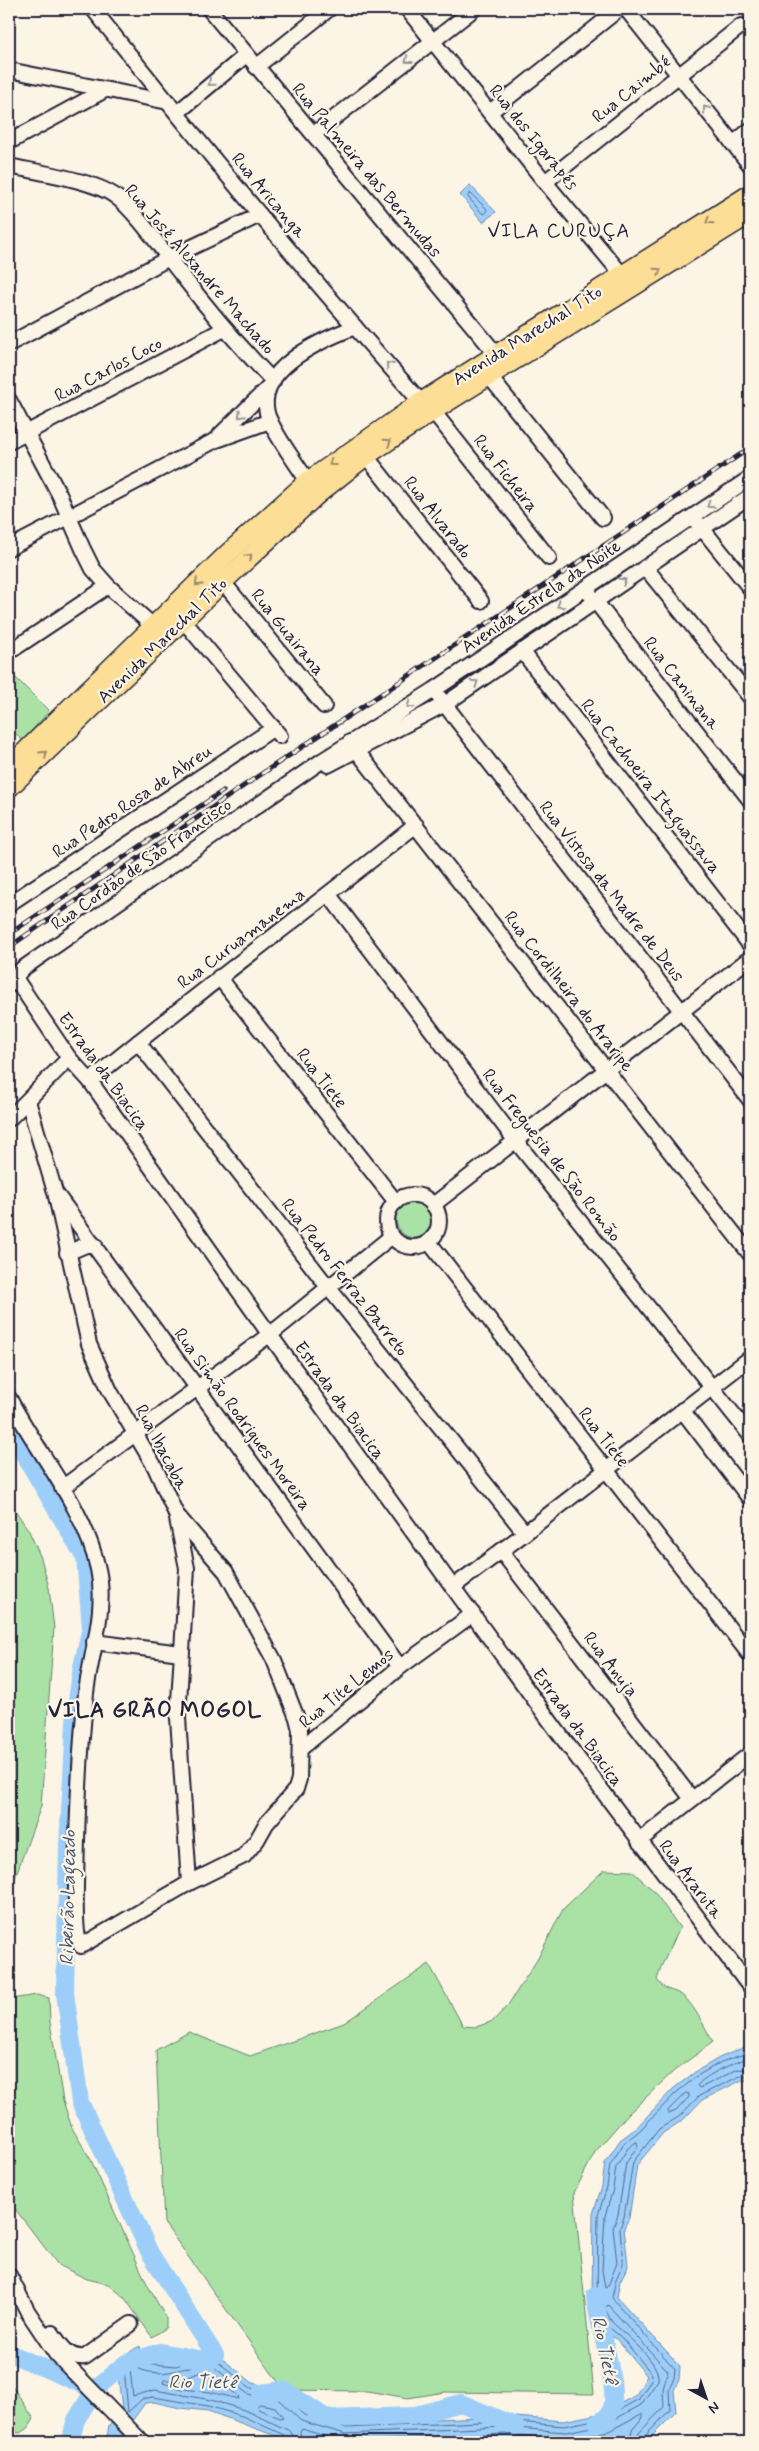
<svg xmlns="http://www.w3.org/2000/svg" width="759" height="2451" viewBox="0 0 759 2451" font-family="Mynerve,sans-serif">
<style>
.green{fill:#aae2a6;stroke:#668270}
.water{fill:#9dcefa;stroke:#6c89ae}
.lines{fill:none;stroke-linecap:round;stroke-linejoin:round}
.shore{stroke:#536787;stroke-width:1}
.river{stroke:#9dcefa;stroke-width:18}
.minor-casing{stroke:#22223b;stroke-width:18}
.major-casing{stroke:#22223b;stroke-width:21}
.minor{stroke:#fcf5e5;stroke-width:14}
.major{stroke:#fdde96;stroke-width:18}
.rail-casing{stroke:#22223b;stroke-width:5}
.rail{stroke:#fcf5e5;stroke-width:3;stroke-dasharray:9;stroke-linecap:butt}
.oneway{stroke:#9a9698}
.oneway2{stroke:#9a896d}
.labels{text-anchor:middle;stroke-width:4.5;stroke-linejoin:round;paint-order:stroke}
.street-label{font-size:18px;fill:#22223b;stroke:#fcf5e5}
.water-label{font-size:19px;font-style:italic;fill:#475674;stroke:#fcf5e5}
.quarter-label{font-size:20px;letter-spacing:1px;fill:#22223b;stroke:#fcf5e5}
.district-label{font-size:22px;font-weight:bold;letter-spacing:1px;fill:#22223b;stroke:#fcf5e5}
</style>
<rect width="100%" height="100%" fill="#fcf5e5"/>
<filter id="ink" filterUnits="userSpaceOnUse"><feTurbulence type="fractalNoise" baseFrequency=".02" numOctaves="2"/><feDisplacementMap in="SourceGraphic" scale="10" xChannelSelector="R" yChannelSelector="G"/><feConvolveMatrix kernelMatrix="1 2 1 2 8 2 1 2 1" color-interpolation-filters="sRGB"/></filter>
<g filter="url(#ink)">
<g class="green">
<polygon points="9,671 49,711 23,741 9,727"/>
<circle cx="415" cy="1219" r="19"/>
<polygon points="9,1501 29,1531 41,1558 49,1588 54,1628 41,1806 9,1894"/>
<path d="M604,1870L632,1871L653,1890L680,1928L661,1967L657,1980C667,1992 668,1988 680,1994C692,2000 706,2030 713,2042L674,2071L628,2114L595,2152L574,2193L594,2394L445,2392L408,2398L367,2391L284,2390L164,2223L156,2050L189,2032L250,2056L344,2023L429,1964L463,2026L476,2027L493,2021L508,2005L537,1960L563,1909Z"/>
<polygon points="37,1995 49,1998 50,2022 63,2101 72,2128 91,2160 147,2284 166,2318 166,2328 152,2337 124,2297 108,2284 87,2279 58,2265 9,2201 9,1996 11,1999"/>
<polygon points="9,2381 34,2419 29,2427 20,2433 9,2431"/>
</g>
<g class="water">
<polygon points="470,185 496,212 483,222 460,195"/>
<path d="M747,2046L750,2047V2081L742,2080L702,2100L683,2120L663,2133L637,2165L629,2218L624,2228L628,2266L620,2281L617,2297L680,2366L679,2380L674,2390L676,2412L646,2442H292L208,2411L180,2408L154,2402L145,2403L117,2442H106L109,2426L122,2410C120,2381 109,2361 140,2346L142,2358C167,2364 180,2360 203,2351L221,2358L253,2383L284,2390L307,2411L346,2423L504,2416L563,2421L603,2413L636,2395L647,2376L618,2341L602,2328L592,2305L593,2214L602,2186L605,2163L620,2140L635,2129L673,2089L695,2072L719,2058Z"/>
</g>
<g class="lines">
<g class="shore">
<polygon points="470,193 487,209 485,214 482,213 468,197"/>
<path d="M750,2058C738,2060 703,2076 697,2086L700,2088L738,2069L750,2070"/>
<polygon points="686,2093 689,2094 689,2097 676,2111 668,2114 668,2111"/>
<polygon points="637,2142 638,2146 626,2163 618,2215 613,2228 617,2263 608,2286 605,2288 602,2270 605,2216 613,2189 616,2167 628,2148"/>
<polygon points="204,2371 211,2374 238,2396 239,2399 210,2392 183,2389 163,2383 164,2380 180,2380"/>
<polygon points="260,2404 275,2407 283,2417 280,2418 258,2409 257,2406"/>
<polyline points="288,2442 284,2435 242,2416 208,2406 153,2397 142,2399 128,2412 124,2367 134,2355 141,2363 176,2366 204,2357 218,2362 251,2388 281,2395 304,2415 346,2428 504,2421 564,2426 604,2418 639,2399 651,2380 652,2374 622,2338 606,2325 597,2304 598,2215 607,2187 610,2165 624,2143 638,2132 676,2093 697,2076 721,2062 750,2052"/>
<path d="M294,2442L293,2435L288,2430L244,2410L211,2400L155,2390L133,2396L130,2369L133,2366C159,2380 179,2369 204,2363L215,2368L248,2394L279,2400L301,2421L345,2434L504,2427L566,2432L606,2424L641,2405L658,2380C661,2362 624,2334 612,2322C609,2318 607,2312 605,2308L608,2305L668,2371L663,2389L664,2407L639,2433L636,2442"/>
<polyline points="302,2442 300,2432 302,2429 344,2442 504,2434 564,2439 609,2431 643,2413 643,2417 632,2430 629,2442"/>
<polyline points="643,2442 644,2437 670,2410 669,2390 674,2378 675,2369 612,2298 616,2279 623,2264 620,2228 624,2217 633,2162 659,2129 680,2116 699,2096 740,2076 750,2076"/>
</g>
<g class="river">
<polyline points="9,1429 85,1558 91,1627 82,1667 76,1706 68,1845 65,1993 80,2102 150,2253 215,2355"/>
<path d="M595,2296C597,2323 623,2395 609,2414C606,2418 601,2421 597,2424"/>
<polyline points="9,2353 93,2389"/>
<polyline points="261,2393 284,2390 328,2419 412,2416 461,2403 515,2426"/>
<polyline points="72,2442 71,2438 76,2420 95,2389 126,2363 160,2352 210,2361"/>
</g>
<g class="minor-casing">
<g id="minor">
<path d="M93,9C199,142 307,275 421,402"/>
<polyline points="209,9 497,355"/>
<polyline points="407,9 545,182 628,282"/>
<polyline points="626,9 750,165"/>
<polyline points="256,67 329,9"/>
<polyline points="9,70 168,102"/>
<polyline points="490,112 619,9"/>
<polyline points="177,113 246,55"/>
<polyline points="314,134 474,9"/>
<polyline points="9,142 105,90"/>
<polyline points="733,144 750,130"/>
<path d="M9,166C36,172 93,180 115,196C135,210 165,254 181,274C210,312 240,347 273,381"/>
<polyline points="545,182 741,26"/>
<polyline points="9,344 169,258 260,215"/>
<polyline points="489,376 603,518"/>
<polyline points="9,400 59,494 83,549 93,569 108,586 161,633"/>
<polyline points="433,411 549,558"/>
<polyline points="220,435 268,388"/>
<polyline points="9,442 224,329"/>
<polyline points="366,456 481,601"/>
<path d="M313,488C302,473 271,429 267,413C256,368 321,340 355,327"/>
<polyline points="697,522 750,588"/>
<polyline points="9,548 214,441 270,421"/>
<polyline points="645,567 750,697"/>
<polyline points="223,582 324,706"/>
<polyline points="589,593 750,800"/>
<polyline points="183,620 280,736"/>
<polyline points="522,651 750,945"/>
<polyline points="9,652 108,586"/>
<polyline points="439,697 750,1100"/>
<polyline points="350,742 750,1254"/>
<polyline points="328,765 445,704 750,496"/>
<polyline points="329,895 515,1140 750,1435"/>
<polyline points="9,904 274,728"/>
<polyline points="219,977 396,1202"/>
<polyline points="15,978 69,1058 90,1081 270,1335 555,1728 750,1987"/>
<polyline points="9,985 22,969 323,760 434,690 750,478"/>
<polyline points="138,1042 328,1287 525,1533"/>
<path d="M90,1081C197,993 308,911 416,825"/>
<polyline points="28,1101 55,1192 89,1344 110,1391 155,1467 176,1514 187,1568 178,1718 189,1883"/>
<polyline points="9,1119 69,1058"/>
<polyline points="57,1195 400,1667"/>
<circle cx="413" cy="1221" r="26"/>
<polyline points="433,1205 750,958"/>
<polyline points="429,1242 750,1655"/>
<polyline points="67,1253 86,1245 95,1245"/>
<path d="M9,1398C38,1454 84,1506 98,1569C107,1610 91,1652 86,1693C79,1757 77,1822 76,1886C76,1900 74,1935 81,1946L189,1883L244,1856L257,1840L266,1824L296,1789L299,1779L300,1730L297,1718L274,1660L226,1572L176,1514"/>
<polyline points="682,1410 750,1499"/>
<polyline points="62,1488 277,1329 392,1236"/>
<polyline points="501,1551 692,1799"/>
<polyline points="453,1587 525,1533 750,1358"/>
<polyline points="94,1642 181,1653"/>
<polyline points="300,1749 400,1667 473,1614"/>
<polyline points="639,1841 750,1754"/>
<polyline points="9,2275 28,2312 56,2354 142,2442"/>
<path d="M52,2333C61,2345 68,2359 85,2357L131,2324"/>
</g>
</g>
<g class="major-casing">
<g id="major">
<polyline points="9,767 227,554 308,481 421,402 750,194"/>
<polyline points="9,788 223,582 317,495 366,456 441,406 750,214"/>
</g>
</g>
<use href="#minor" class="minor"/>
<use href="#major" class="major"/>
<g class="rail-casing">
<g id="rail">
<polyline points="9,934 223,791"/>
<polyline points="9,947 245,785 750,448"/>
</g>
</g>
<use href="#rail" class="rail"/>
</g>
<defs><path id="oneway-chevron" d="M-2-3.5L2.5 0L-2 3.5" fill="none" stroke-width="1.6" stroke-linecap="round" stroke-linejoin="round" transform="scale(1.25)"/></defs>
<g class="oneway">
<use href="#oneway-chevron" transform="translate(408 60) rotate(142)"/>
<use href="#oneway-chevron" transform="translate(211 83) rotate(140)"/>
<use href="#oneway-chevron" transform="translate(706 109) rotate(-128)"/>
<use href="#oneway-chevron" transform="translate(389 365) rotate(-132)"/>
<use href="#oneway-chevron" transform="translate(241 415) rotate(135)"/>
<use href="#oneway-chevron" transform="translate(710 505) rotate(146)"/>
<use href="#oneway-chevron" transform="translate(623 581) rotate(-33)"/>
<use href="#oneway-chevron" transform="translate(560 605) rotate(146)"/>
<use href="#oneway-chevron" transform="translate(475 683) rotate(-35)"/>
<use href="#oneway-chevron" transform="translate(410 705) rotate(148)"/>
</g>
<g class="oneway2">
<use href="#oneway-chevron" transform="translate(709 221) rotate(147)"/>
<use href="#oneway-chevron" transform="translate(658 271) rotate(-33)"/>
<use href="#oneway-chevron" transform="translate(388 442) rotate(-34)"/>
<use href="#oneway-chevron" transform="translate(332 463) rotate(144)"/>
<use href="#oneway-chevron" transform="translate(249 557) rotate(-43)"/>
<use href="#oneway-chevron" transform="translate(198 583) rotate(136)"/>
<use href="#oneway-chevron" transform="translate(44 754) rotate(-44)"/>
</g>
</g>
<g class="labels">
<g class="street-label">
<text transform="translate(631 89) rotate(-39)" y="6">Rua Caimbé</text>
<text transform="translate(534 137) rotate(51)" y="6">Rua dos Igarapés</text>
<text transform="translate(367 170) rotate(50)" y="6">Rua Palmeira das Bermudas</text>
<text transform="translate(269 195) rotate(50)" y="6">Rua Aricanga</text>
<text transform="translate(200 269) rotate(49)" y="6">Rua José Alexandre Machado</text>
<text transform="translate(527 335) rotate(-32)" y="6">Avenida Marechal Tito</text>
<text transform="translate(108 369) rotate(-28)" y="6">Rua Carlos Coco</text>
<text transform="translate(506 473) rotate(52)" y="6">Rua Ficheira</text>
<text transform="translate(438 517) rotate(52)" y="6">Rua Alvarado</text>
<text transform="translate(541 596) rotate(-34)" y="6">Avenida Estrela da Noite</text>
<text transform="translate(288 632) rotate(51)" y="6">Rua Guairana</text>
<text transform="translate(162 640) rotate(-44)" y="6">Avenida Marechal Tito</text>
<text transform="translate(682 683) rotate(52)" y="6">Rua Caninana</text>
<text transform="translate(651 786) rotate(52)" y="6">Rua Cachoeira Itaguassava</text>
<text transform="translate(132 801) rotate(-34)" y="6">Rua Pedro Rosa de Abreu</text>
<text transform="translate(141 864) rotate(-35)" y="6">Rua Cordão de São Francisco</text>
<text transform="translate(612 891) rotate(52)" y="6">Rua Vistosa da Madre de Deus</text>
<text transform="translate(241 938) rotate(-37)" y="6">Rua Curuamanema</text>
<text transform="translate(569 991) rotate(52)" y="6">Rua Cordilheira do Araripe</text>
<text transform="translate(104 1071) rotate(54)" y="6">Estrada da Biacica</text>
<text transform="translate(322 1078) rotate(52)" y="6">Rua Tiete</text>
<text transform="translate(552 1155) rotate(52)" y="6">Rua Freguesia de São Romão</text>
<text transform="translate(345 1277) rotate(52)" y="6">Rua Pedro Ferraz Barreto</text>
<text transform="translate(340 1400) rotate(54)" y="6">Estrada da Biacica</text>
<text transform="translate(243 1419) rotate(54)" y="6">Rua Simão Rodrigues Moreira</text>
<text transform="translate(604 1437) rotate(52)" y="6">Rua Tiete</text>
<text transform="translate(162 1447) rotate(62)" y="6">Rua Ibacaba</text>
<text transform="translate(611 1664) rotate(52)" y="6">Rua Anuja</text>
<text transform="translate(346 1688) rotate(-39)" y="6">Rua Tite Lemos</text>
<text transform="translate(578 1727) rotate(54)" y="6">Estrada da Biacica</text>
<text transform="translate(691 1879) rotate(53)" y="6">Rua Araruta</text>
</g>
<g class="water-label">
<text transform="translate(67 1898) rotate(-89)" y="7">Ribeirão Lageado</text>
<text transform="translate(606 2350) rotate(78)" y="7">Rio Tietê</text>
<text x="203" y="2388">Rio Tietê</text>
</g>
<g class="quarter-label">
<text x="559" y="237">VILA CURUÇA</text>
</g>
<g class="district-label">
<text x="155" y="1717">VILA GRÃO MOGOL</text>
</g>
</g>
<rect width="759" height="2451" fill="none" stroke="#fcf5e5" stroke-width="30"/>
<rect x="15" y="15" width="729" height="2421" fill="none" stroke="#22223b" stroke-width="2" filter="url(#ink)"/>
<g transform="translate(706 2398) rotate(140)" stroke="#fcf5e5" stroke-width="4" paint-order="stroke">
<path d="M0-4L9 19L0 12L-9 19Z" fill="#22223b"/>
<text y="-8" font-size="14" font-weight="bold" text-anchor="middle" fill="#22223b">N</text>
</g>
</svg>
